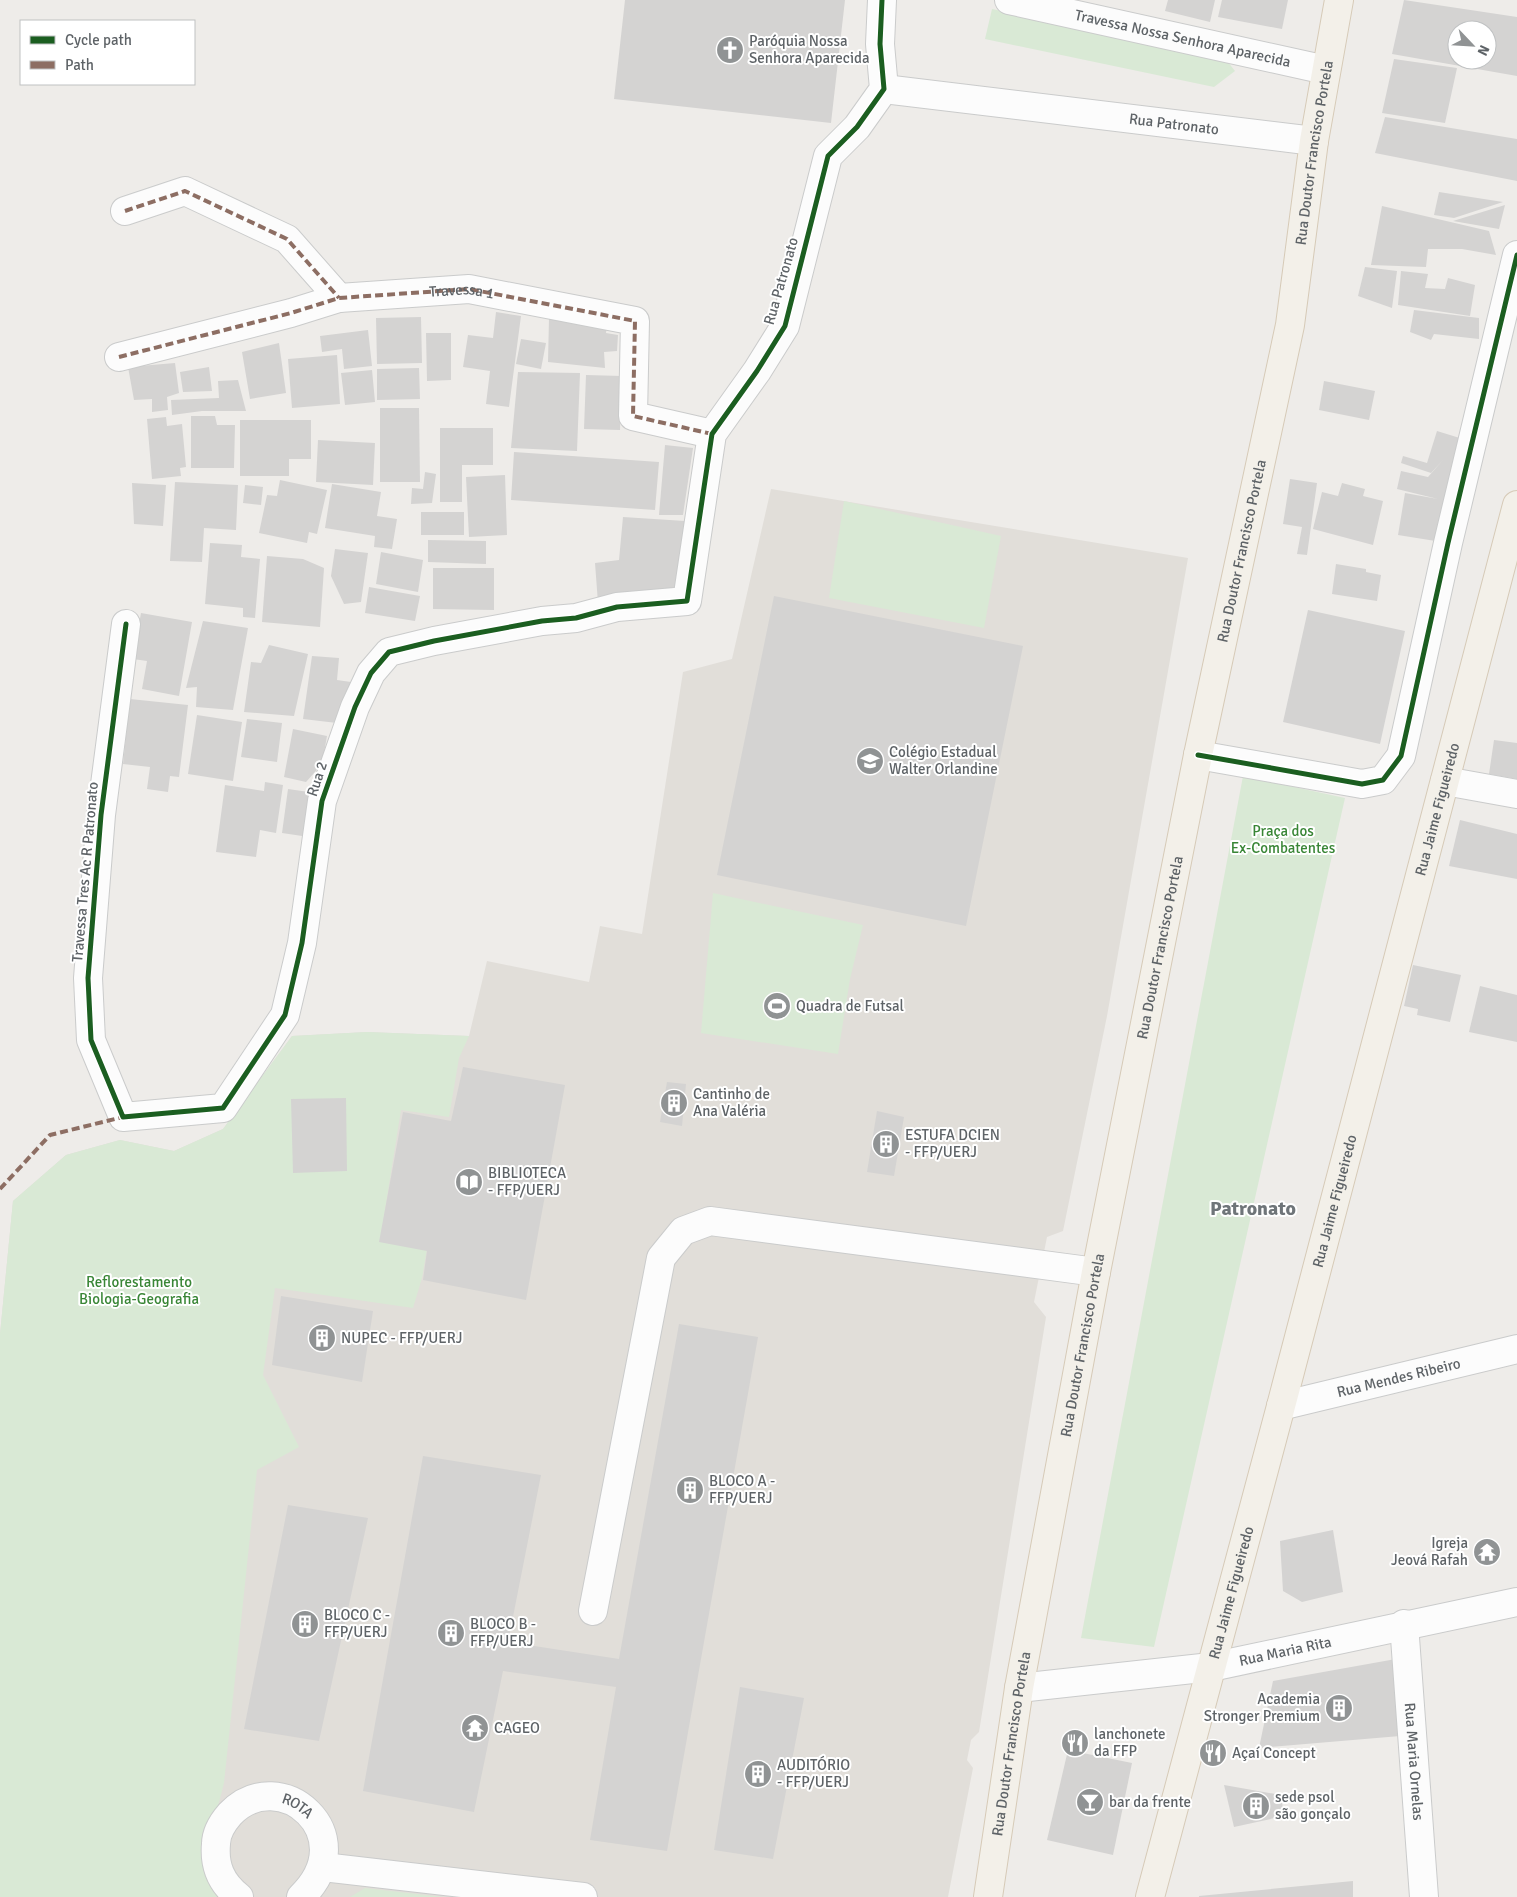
<svg xmlns="http://www.w3.org/2000/svg" width="1517" height="1897" viewBox="0 0 1517 1897" font-family="Signika,sans-serif">
<style>
.education{fill:#e1ded9}
.green{fill:#d9e9d5}
.building{fill:#d4d3d2;fill-rule:evenodd}
.lines{fill:none;stroke-linecap:round;stroke-linejoin:round}
.minor-casing{stroke:#cacbcb;stroke-width:30}
.major-casing{stroke:#d6cab7;stroke-width:30}
.minor{stroke:#fcfcfc;stroke-width:28}
.major{stroke:#f3f0e9;stroke-width:28}
.quiet{stroke:#8d6e63;stroke-width:4;stroke-dasharray:8 4;stroke-linecap:butt}
.cycleway-casing{stroke:#fff;stroke-width:8}
.cycleway{stroke:#1b5e20;stroke-width:5}
.labels{text-anchor:middle;stroke-width:4;stroke-linejoin:round;paint-order:stroke}
.street-label{font-size:15px;fill:#5e6367;stroke:#fff}
.poi-label{font-size:15px;fill:#5e6367;stroke:#fff;text-anchor:start}
.park-label{font-size:15px;fill:#398636;stroke:#fff}
.district-label{font-size:20px;font-weight:bold;fill:#6f7579;stroke:#fff}
</style>
<rect width="100%" height="100%" fill="#eeece9"/>
<polygon class="education" points="771,489 1188,558 1107,1016 1063,1231 1047,1237 1034,1302 1046,1317 979,1732 971,1740 967,1760 973,1768 948,1897 0,1897 0,1334 13,1201 66,1155 120,1140 174,1151 223,1129 292,1036 367,1032 469,1036 487,961 589,982 600,926 642,934 683,672 732,659"/>
<g class="green">
<polygon points="992,9 1224,57 1235,71 1214,87 985,39"/>
<polygon points="844,501 1001,536 984,628 829,598"/>
<polygon points="1243,776 1345,798 1154,1647 1081,1638"/>
<polygon points="713,893 863,925 850,979 838,1054 701,1033"/>
<polygon points="367,1032 469,1036 459,1058 449,1117 401,1110 380,1241 427,1249 422,1278 413,1308 275,1288 263,1375 299,1447 257,1470 224,1783 207,1848 219,1897 0,1897 0,1334 13,1201 66,1155 120,1140 174,1151 223,1129 292,1036"/>
<polygon points="365,1888 443,1897 350,1897"/>
</g>
<g class="building">
<polygon points="625,0 845,0 831,123 614,99"/>
<polygon points="1168,0 1215,0 1210,22 1165,11"/>
<polygon points="1222,0 1288,0 1282,29 1218,17"/>
<path d="M1404,0L1517,17V76L1392,54ZM1457,30H1487V60H1457Z"/>
<polygon points="1394,59 1457,68 1445,123 1382,113"/>
<polygon points="1385,117 1517,139 1517,181 1375,153"/>
<polygon points="1439,192 1503,202 1454,218 1434,215"/>
<polygon points="1505,205 1499,229 1453,221"/>
<polygon points="1382,206 1489,231 1496,255 1462,249 1428,249 1426,267 1371,265"/>
<polygon points="1365,267 1397,271 1392,308 1358,296"/>
<polygon points="1401,271 1428,274 1425,288 1445,289 1448,278 1475,285 1470,316 1398,305"/>
<polygon points="1414,310 1479,318 1479,339 1434,334 1431,340 1410,332"/>
<polygon points="496,312 521,316 509,407 486,404 490,371 463,367 468,335 493,338"/>
<polygon points="421,317 422,363 377,364 376,318"/>
<polygon points="549,318 607,325 606,333 618,335 617,351 604,352 605,368 548,362"/>
<polygon points="368,330 372,366 344,369 342,349 322,352 320,336"/>
<polygon points="426,333 451,333 451,380 427,381"/>
<polygon points="521,339 546,343 541,369 516,364"/>
<polygon points="279,343 286,393 250,399 242,352"/>
<polygon points="337,355 340,404 292,408 288,359"/>
<polygon points="175,363 179,393 167,397 168,410 152,412 152,399 134,400 128,367"/>
<polygon points="209,367 212,391 183,392 180,372"/>
<polygon points="419,368 420,399 377,400 377,369"/>
<polygon points="372,370 375,402 345,405 341,373"/>
<polygon points="518,372 580,373 577,451 511,448"/>
<polygon points="586,375 622,376 620,430 584,429"/>
<polygon points="238,380 246,411 202,411 172,415 171,400 219,398 218,381"/>
<polygon points="1324,381 1375,391 1369,420 1319,410"/>
<polygon points="380,408 419,408 420,482 380,482"/>
<polygon points="191,416 215,416 217,425 235,425 234,468 191,468"/>
<polygon points="166,417 167,426 182,424 186,467 180,468 181,476 152,479 147,419"/>
<polygon points="240,420 311,420 311,459 289,459 289,476 240,476"/>
<polygon points="440,428 493,428 493,465 462,465 462,502 440,502"/>
<polygon points="1437,431 1463,439 1448,543 1398,535 1405,493 1438,499 1397,489 1401,471 1428,477 1443,460 1431,473 1401,463 1403,456 1427,463"/>
<polygon points="318,440 375,443 373,485 316,482"/>
<polygon points="665,445 693,448 683,515 659,515"/>
<polygon points="514,452 659,462 655,510 511,500"/>
<polygon points="425,472 436,474 432,503 411,504 412,488 423,489"/>
<polygon points="505,475 507,535 469,537 466,477"/>
<polygon points="1290,479 1317,483 1307,555 1297,554 1302,527 1283,524"/>
<polygon points="280,480 327,490 317,534 309,532 307,543 259,533 267,495 277,496"/>
<polygon points="175,482 238,485 236,530 204,528 202,562 170,561"/>
<polygon points="132,483 166,485 163,526 134,524"/>
<polygon points="1342,483 1365,489 1363,496 1383,501 1373,545 1313,529 1322,492 1338,496"/>
<polygon points="332,484 381,492 377,516 397,519 392,549 374,547 375,536 325,528"/>
<polygon points="245,485 263,487 261,505 243,503"/>
<rect x="421" y="512" width="43" height="23"/>
<polygon points="623,517 685,521 675,595 598,603 595,563 619,560"/>
<polygon points="428,540 486,541 486,564 428,562"/>
<polygon points="210,543 242,545 241,557 260,559 255,618 243,617 243,608 205,604"/>
<polygon points="335,549 368,553 361,602 344,604 331,576"/>
<polygon points="381,552 423,560 418,592 376,584"/>
<polygon points="267,556 303,559 324,568 320,627 262,622"/>
<polygon points="1336,564 1366,569 1366,572 1381,575 1377,601 1332,594"/>
<polygon points="433,568 494,568 494,610 433,609"/>
<polygon points="369,587 420,596 415,621 365,613"/>
<polygon points="774,596 1023,646 966,926 717,875"/>
<polygon points="1308,610 1405,631 1380,744 1283,722"/>
<polygon points="141,613 192,622 179,696 142,689 147,661 133,659"/>
<polygon points="203,621 248,628 233,710 196,707 197,687 186,688"/>
<polygon points="269,645 308,654 294,716 244,712 251,662 261,663"/>
<polygon points="312,656 339,658 337,680 351,682 337,723 303,719"/>
<polygon points="130,699 188,705 179,777 170,776 168,792 147,789 150,767 123,764"/>
<polygon points="197,715 242,722 233,781 188,774"/>
<polygon points="247,719 282,723 277,762 241,757"/>
<polygon points="293,729 327,736 322,764 306,782 284,777"/>
<polygon points="1494,740 1517,743 1517,779 1489,774"/>
<polygon points="265,782 283,785 276,833 260,830 256,857 216,852 225,785 264,791"/>
<polygon points="288,789 316,793 309,837 282,833"/>
<polygon points="1460,820 1517,834 1517,879 1449,866"/>
<polygon points="1413,965 1461,975 1450,1022 1417,1015 1418,1009 1404,1006"/>
<polygon points="1480,986 1517,995 1517,1042 1469,1032"/>
<polygon points="463,1067 565,1085 526,1300 423,1280 427,1251 379,1242 403,1112 451,1121"/>
<polygon points="667,1082 686,1084 682,1126 660,1122"/>
<polygon points="346,1098 347,1171 293,1173 291,1099"/>
<polygon points="877,1111 904,1117 894,1176 867,1172"/>
<polygon points="281,1296 373,1311 362,1382 272,1365"/>
<polygon points="679,1324 758,1337 667,1851 590,1840 616,1687 503,1671 474,1812 363,1791 423,1456 541,1475 508,1642 619,1659"/>
<polygon points="288,1505 368,1518 319,1741 244,1729"/>
<polygon points="1333,1530 1343,1592 1302,1602 1283,1591 1280,1541"/>
<polygon points="1407,1657 1412,1735 1259,1748 1273,1681"/>
<polygon points="740,1687 804,1698 773,1859 714,1850"/>
<polygon points="1068,1750 1132,1763 1113,1855 1047,1840"/>
<polygon points="1224,1785 1281,1795 1284,1816 1234,1827"/>
<polygon points="1353,1881 1353,1897 1199,1897 1199,1896"/>
</g>
<g class="lines">
<g class="minor-casing">
<g id="minor">
<path id="s1" d="M1009,0L1326,70"/>
<path id="s2" d="M884,89L1314,141"/>
<polyline points="125,211 185,191 287,239 339,298"/>
<path id="s3" d="M119,357L291,313L339,298L469,289L635,321L633,416L712,434"/>
<polyline points="126,624 101,815 88,978 91,1040 123,1117 223,1108 285,1015 302,943 322,801 355,707 371,673 389,652 434,641 542,621 576,618 617,607 687,601 712,434 757,371 785,326 828,156 857,127 884,89 880,44 882,0"/>
<polyline points="1198,755 1362,784 1383,780 1401,756 1448,543 1517,255"/>
<polyline points="1445,781 1517,794"/>
<path id="s4" d="M1281,1406L1517,1349"/>
<polyline points="593,1611 661,1258 683,1231 710,1221 1096,1272"/>
<path id="s5" d="M1404,1624L1424,1897"/>
<path id="s6" d="M1019,1688L1211,1667L1517,1602"/>
<polyline points="323,1867 583,1897"/>
<path id="s7" d="M239,1897C221,1883 214,1866 216,1844C216,1832 223,1822 230,1814C280,1762 365,1835 301,1897"/>
</g>
</g>
<g class="major-casing">
<g id="major">
<path id="s8" d="M988,1897L1019,1688L1096,1272L1198,755L1290,325L1314,141L1339,0"/>
<path id="s9" d="M1150,1897L1281,1406L1517,505"/>
</g>
</g>
<use href="#minor" class="minor"/>
<use href="#major" class="major"/>
<g class="quiet">
<polyline points="125,211 185,191 287,239 339,298"/>
<polyline points="119,357 291,313 339,298 469,289 635,321 633,416 712,434"/>
<polyline points="0,1189 50,1135 123,1117 121,1113"/>
</g>
<g class="cycleway-casing">
<g id="cycleway">
<polyline points="126,624 101,815 88,978 91,1040 123,1117 223,1108 285,1015 302,943 322,801 355,707 371,673 389,652 434,641 542,621 576,618 617,607 687,601 712,434 757,371 785,326 828,156 857,127 884,89 880,44 882,0"/>
<polyline points="1198,755 1362,784 1383,780 1401,756 1448,543 1517,255"/>
</g>
</g>
<use href="#cycleway" class="cycleway"/>
</g>
<defs>
<g id="church-disc" transform="scale(1.4375)"><circle r="9.5" fill="#909394" stroke="#fff"/><path d="M-1.2-6h2.4v3.5h3.3v2.4h-3.3V6h-2.4V-.1h-3.3v-2.4h3.3Z" fill="#fff"/></g>
<g id="school-disc" transform="scale(1.4375)"><circle r="9.5" fill="#909394" stroke="#fff"/><path d="M0-5L7-2L0 1L-7-2ZM-4 1L0 2.5L4 1V4Q0 6-4 4Z" fill="#fff"/></g>
<g id="stadium-disc" transform="scale(1.4375)"><circle r="9.5" fill="#909394" stroke="#fff"/><path d="M0-5a6.5 5 0 1 0 0 10a6.5 5 0 1 0 0-10ZM-3.5-1.8h7v3.6h-7Z" fill="#fff"/></g>
<g id="building-disc" transform="scale(1.4375)"><circle r="9.5" fill="#909394" stroke="#fff"/><path d="M-4-6H4V6H1V3H-1V6H-4ZM-2.5-4.3h1.7v1.8h-1.7ZM.8-4.3h1.7v1.8H.8ZM-2.5-1h1.7V.8h-1.7ZM.8-1h1.7V.8H.8Z" fill="#fff"/></g>
<g id="library-disc" transform="scale(1.4375)"><circle r="9.5" fill="#909394" stroke="#fff"/><path d="M-6-4Q-3-5.5-.7-3.5V5Q-3 3-6 4ZM6-4Q3-5.5 .7-3.5V5Q3 3 6 4Z" fill="#fff"/></g>
<g id="temple-disc" transform="scale(1.4375)"><circle r="9.5" fill="#909394" stroke="#fff"/><path d="M0-6L5-2H3V0L6.5 2.5H4V6H1.5V3h-3V6H-4V2.5H-6.5L-3 0V-2H-5Z" fill="#fff"/></g>
<g id="restaurant-disc" transform="scale(1.4375)"><circle r="9.5" fill="#909394" stroke="#fff"/><path d="M-5-6h1v4h1v-4h1v4h1v-4h1v5L-1.5 .5V6h-2V.5L-5-1ZM5-6V6H3V1.5H1.5Q1.5-4 5-6Z" fill="#fff"/></g>
<g id="bar-disc" transform="scale(1.4375)"><circle r="9.5" fill="#909394" stroke="#fff"/><path d="M-6-5H6L.8 .8V4.5H3.5V6h-7V4.5H-.8V.8Z" fill="#fff"/></g>
</defs>
<g fill-rule="evenodd">
<use href="#church-disc" x="730" y="50"/>
<use href="#school-disc" x="870" y="761"/>
<use href="#stadium-disc" x="777" y="1006"/>
<use href="#building-disc" x="674" y="1103"/>
<use href="#building-disc" x="886" y="1144"/>
<use href="#library-disc" x="469" y="1182"/>
<use href="#building-disc" x="322" y="1338"/>
<use href="#building-disc" x="690" y="1490"/>
<use href="#temple-disc" x="1487" y="1552"/>
<use href="#building-disc" x="305" y="1624"/>
<use href="#building-disc" x="451" y="1633"/>
<use href="#building-disc" x="1339" y="1708"/>
<use href="#temple-disc" x="475" y="1728"/>
<use href="#restaurant-disc" x="1075" y="1743"/>
<use href="#restaurant-disc" x="1213" y="1753"/>
<use href="#building-disc" x="758" y="1774"/>
<use href="#bar-disc" x="1090" y="1802"/>
<use href="#building-disc" x="1256" y="1806"/>
</g>
<g class="labels">
<g class="street-label">
<text dy="5" stroke="none"><textPath href="#s1" startOffset="178">Travessa Nossa Senhora Aparecida</textPath></text>
<text dy="5" stroke="none"><textPath href="#s2" startOffset="292">Rua Patronato</textPath></text>
<text dy="5" stroke="none"><textPath href="#s8" startOffset="1775">Rua Doutor Francisco Portela</textPath></text>
<text transform="translate(781 281) rotate(-74)" y="5">Rua Patronato</text>
<text dy="5" stroke="none"><textPath href="#s3" startOffset="351">Travessa 1</textPath></text>
<text dy="5" stroke="none"><textPath href="#s8" startOffset="1370">Rua Doutor Francisco Portela</textPath></text>
<text transform="translate(317 779) rotate(-72)" y="5">Rua 2</text>
<text dy="5" stroke="none"><textPath href="#s9" startOffset="1125">Rua Jaime Figueiredo</textPath></text>
<text transform="translate(85 872) rotate(-85)" y="5">Travessa Tres Ac R Patronato</text>
<text dy="5" stroke="none"><textPath href="#s8" startOffset="965">Rua Doutor Francisco Portela</textPath></text>
<text dy="5" stroke="none"><textPath href="#s9" startOffset="720">Rua Jaime Figueiredo</textPath></text>
<text dy="5" stroke="none"><textPath href="#s8" startOffset="560">Rua Doutor Francisco Portela</textPath></text>
<text dy="5" stroke="none"><textPath href="#s4" startOffset="121">Rua Mendes Ribeiro</textPath></text>
<text dy="5" stroke="none"><textPath href="#s9" startOffset="315">Rua Jaime Figueiredo</textPath></text>
<text dy="5" stroke="none"><textPath href="#s6" startOffset="269">Rua Maria Rita</textPath></text>
<text dy="5" stroke="none"><textPath href="#s8" startOffset="155">Rua Doutor Francisco Portela</textPath></text>
<text dy="5" stroke="none"><textPath href="#s5" startOffset="138">Rua Maria Ornelas</textPath></text>
<text dy="5" stroke="none"><textPath href="#s7" startOffset="169">ROTA</textPath></text>
</g>
<g class="poi-label">
<text x="749" y="46">Paróquia Nossa<tspan x="749" dy="17">Senhora Aparecida</tspan></text>
<text x="889" y="757">Colégio Estadual<tspan x="889" dy="17">Walter Orlandine</tspan></text>
<text x="796" y="1011">Quadra de Futsal</text>
<text x="693" y="1099">Cantinho de<tspan x="693" dy="17">Ana Valéria</tspan></text>
<text x="905" y="1140">ESTUFA DCIEN<tspan x="905" dy="17">- FFP/UERJ</tspan></text>
<text x="488" y="1178">BIBLIOTECA<tspan x="488" dy="17">- FFP/UERJ</tspan></text>
<text x="341" y="1343">NUPEC - FFP/UERJ</text>
<text x="709" y="1486">BLOCO A -<tspan x="709" dy="17">FFP/UERJ</tspan></text>
<text x="1468" y="1548" text-anchor="end">Igreja<tspan x="1468" dy="17">Jeová Rafah</tspan></text>
<text x="324" y="1620">BLOCO C -<tspan x="324" dy="17">FFP/UERJ</tspan></text>
<text x="470" y="1629">BLOCO B -<tspan x="470" dy="17">FFP/UERJ</tspan></text>
<text x="1320" y="1704" text-anchor="end">Academia<tspan x="1320" dy="17">Stronger Premium</tspan></text>
<text x="494" y="1733">CAGEO</text>
<text x="1094" y="1739">lanchonete<tspan x="1094" dy="17">da FFP</tspan></text>
<text x="1232" y="1758">Açaí Concept</text>
<text x="777" y="1770">AUDITÓRIO<tspan x="777" dy="17">- FFP/UERJ</tspan></text>
<text x="1275" y="1802">sede psol<tspan x="1275" dy="17">são gonçalo</tspan></text>
<text x="1109" y="1807">bar da frente</text>
</g>
<g class="park-label">
<text x="1283" y="836">Praça dos<tspan x="1283" dy="17">Ex-Combatentes</tspan></text>
<text x="139" y="1287">Reflorestamento<tspan x="139" dy="17">Biologia-Geografia</tspan></text>
</g>
<g class="district-label">
<text x="1253" y="1215">Patronato</text>
</g>
</g>
<rect x="20" y="20" width="175" height="65" fill="#ffffff" stroke="#bfc1c2"/>
<rect x="30" y="36" width="25" height="8" fill="#1b5e20" stroke="#bfc1c2"/>
<text x="65" y="45" font-size="15" fill="#5e6367">Cycle path</text>
<rect x="30" y="61" width="25" height="8" fill="#8d6e63" stroke="#bfc1c2"/>
<text x="65" y="70" font-size="15" fill="#5e6367">Path</text>
<g transform="translate(1472 45) rotate(115)"><circle r="24" fill="#ffffff" stroke="#bfc1c2"/>
<path d="M0-4L9 19L0 12L-9 19Z" fill="#909394"/>
<text y="-8" font-size="14" font-weight="bold" text-anchor="middle" fill="#5e6367">N</text>
</g>
</svg>
